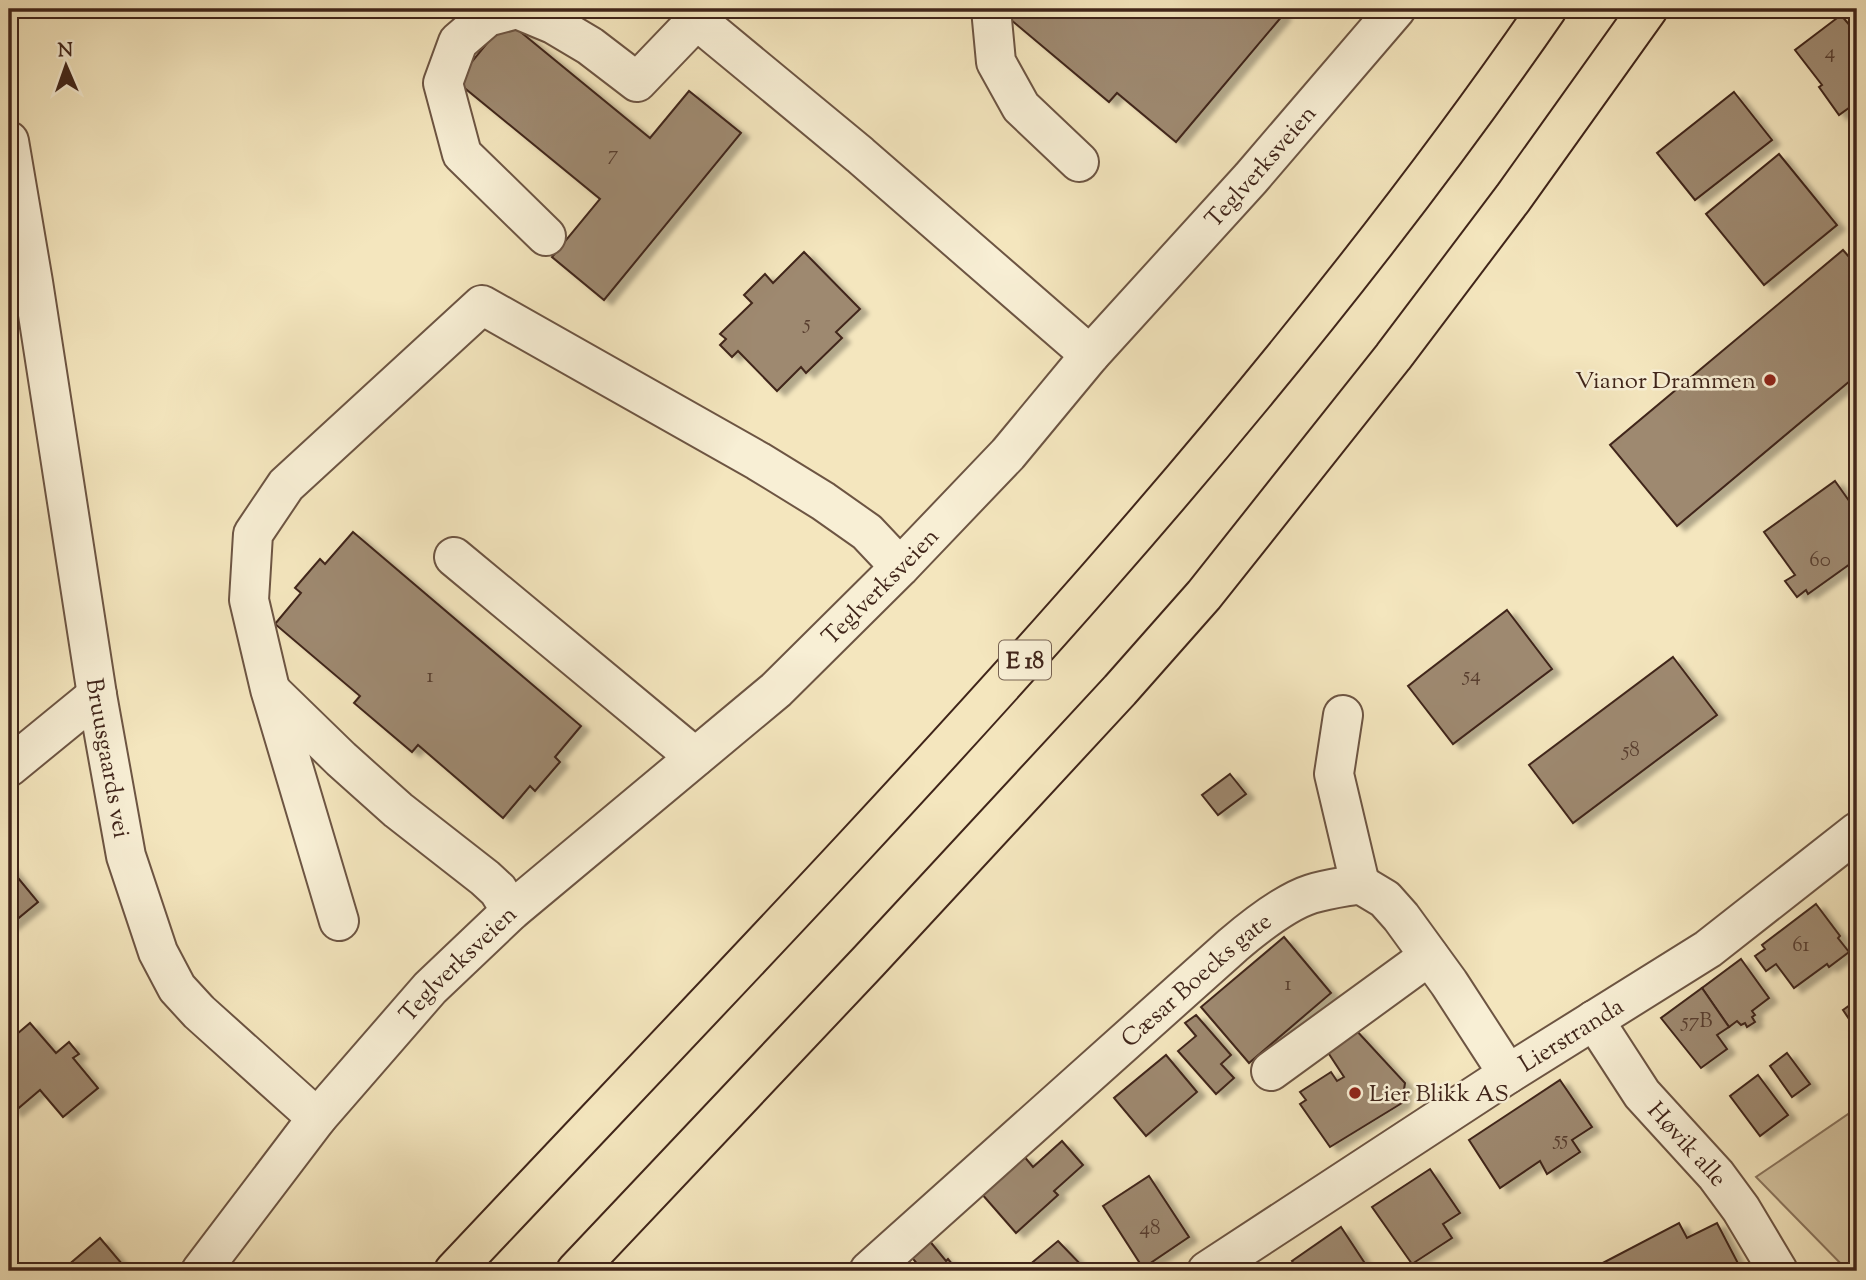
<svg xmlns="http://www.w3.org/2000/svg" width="1866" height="1280" viewBox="0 0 1866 1280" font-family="'Sorts Mill Goudy',serif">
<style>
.green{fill:#d5c5a2;stroke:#8a755e;stroke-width:2}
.building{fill:#9e896f;stroke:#40251a;stroke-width:2;filter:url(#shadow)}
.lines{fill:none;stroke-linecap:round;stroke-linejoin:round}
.minor-casing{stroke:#6d5543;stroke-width:42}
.highway-casing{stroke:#40251a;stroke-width:42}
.minor{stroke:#f8efd5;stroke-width:38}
.highway{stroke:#f4e6be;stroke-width:38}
.poi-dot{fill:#8f2418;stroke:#f8efd5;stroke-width:2.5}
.labels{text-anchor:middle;stroke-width:5;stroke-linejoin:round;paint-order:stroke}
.number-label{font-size:21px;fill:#583e2f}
.shield{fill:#f8efd5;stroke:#776252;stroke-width:2}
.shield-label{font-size:23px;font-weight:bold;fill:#40251a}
.street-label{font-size:24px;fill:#40251a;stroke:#f8efd5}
.poi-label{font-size:24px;fill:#40251a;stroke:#f8efd5;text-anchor:end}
</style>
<defs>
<filter id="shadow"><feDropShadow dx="8" dy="4.5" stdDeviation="2" flood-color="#0004"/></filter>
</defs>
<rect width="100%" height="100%" fill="#f4e6be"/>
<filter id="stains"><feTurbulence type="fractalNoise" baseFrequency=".00286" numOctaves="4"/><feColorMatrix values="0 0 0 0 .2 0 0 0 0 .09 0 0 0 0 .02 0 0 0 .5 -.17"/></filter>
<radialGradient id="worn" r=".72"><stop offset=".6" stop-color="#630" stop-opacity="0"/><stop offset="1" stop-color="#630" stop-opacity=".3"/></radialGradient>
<polygon class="green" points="1857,1108 1857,1271 1848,1271 1756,1177"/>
<g class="building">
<polygon points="998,9 1276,9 1283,15 1176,142 1117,93 1109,102"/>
<polygon points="1841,15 1857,34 1857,102 1839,115 1819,87 1822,85 1795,50"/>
<polygon points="506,20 650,138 689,91 741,133 604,300 552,257 600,199 456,81"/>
<polygon points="1734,92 1772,140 1695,200 1657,153"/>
<polygon points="1779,154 1837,225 1764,285 1706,214"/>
<polygon points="1843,250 1857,266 1857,375 1677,526 1610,445"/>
<polygon points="804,252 860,309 836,332 842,338 806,373 801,367 777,391 738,351 732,357 720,345 726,339 720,334 752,303 744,295 765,274 773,283"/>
<polygon points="1835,481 1857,512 1857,559 1808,594 1806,590 1797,597 1785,581 1795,575 1764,532"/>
<polygon points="353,532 581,726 555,757 560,762 535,791 530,786 503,818 418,745 412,752 354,703 360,696 275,624 301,593 295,588 320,559 325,564"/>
<polygon points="1507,610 1552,669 1453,744 1408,686"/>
<polygon points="1673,657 1717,715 1573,823 1529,765"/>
<polygon points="1230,774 1246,794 1218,815 1202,795"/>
<polygon points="9,867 38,902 9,926"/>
<polygon points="1816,904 1840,936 1838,938 1849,952 1829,967 1827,964 1794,988 1776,964 1766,971 1755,956 1765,949 1762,945"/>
<polygon points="1284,937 1331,993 1249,1063 1201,1007"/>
<polygon points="1741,959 1769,998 1752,1011 1755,1015 1752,1017 1755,1022 1747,1027 1745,1023 1741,1025 1737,1021 1729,1027 1702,988"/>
<polygon points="1702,988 1729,1027 1717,1035 1727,1049 1701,1068 1661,1018"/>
<polygon points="1857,1000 1857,1031 1843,1010"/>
<polygon points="1196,1015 1231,1055 1221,1064 1234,1078 1216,1094 1178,1051 1196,1036 1185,1023"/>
<polygon points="30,1023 56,1053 69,1042 79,1054 73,1058 98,1088 63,1117 40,1090 14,1112 9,1106 9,1036 11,1039"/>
<polygon points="1355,1029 1405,1083 1402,1103 1330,1147 1300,1104 1306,1100 1300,1092 1331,1072 1337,1081 1344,1077 1327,1051"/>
<polygon points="1787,1053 1810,1084 1792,1097 1770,1066"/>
<polygon points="1166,1055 1197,1092 1146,1136 1114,1098"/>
<polygon points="1758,1075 1788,1115 1760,1136 1730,1096"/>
<polygon points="1560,1080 1592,1127 1572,1140 1580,1152 1547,1174 1540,1161 1500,1188 1469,1140"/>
<polygon points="1062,1141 1083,1165 1054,1191 1058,1195 1016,1233 981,1193 1023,1155 1033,1167"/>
<polygon points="1430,1169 1460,1213 1443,1224 1452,1238 1412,1264 1372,1207"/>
<polygon points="1149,1176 1189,1237 1143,1268 1103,1206"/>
<polygon points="1679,1223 1687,1238 1717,1223 1742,1271 1600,1271 1597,1266"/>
<polygon points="1341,1227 1370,1271 1299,1271 1292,1261"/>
<polygon points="100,1238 128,1271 69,1271 66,1267"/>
<polygon points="928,1239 946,1261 948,1259 958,1271 923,1271 909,1254"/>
<polygon points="1058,1241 1087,1271 1022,1271"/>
</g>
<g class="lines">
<g class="minor-casing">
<g id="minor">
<polyline points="688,9 698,21 860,155 1090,355"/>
<polyline points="991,9 996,62 1021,107 1079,162"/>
<path id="s1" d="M9,141L33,282L97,695L126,856L158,952L177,988L199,1012L317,1118"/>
<polyline points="546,236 462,154 443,83 458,42 487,17 517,9 553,24 590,46 637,82 707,9"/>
<polyline points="454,557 695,757"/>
<polyline points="271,691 341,759 398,810 485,878 498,890 511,911"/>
<polyline points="1343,715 1334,774 1360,884"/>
<polyline points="9,767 97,695"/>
<polyline points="339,921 270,689 249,600 253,534 286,485 482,305 758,461 823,501 867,532 900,567"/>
<path id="s2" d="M1594,1020L1642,1094L1716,1175L1741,1209L1778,1271"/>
<polyline points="1271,1071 1429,956"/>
<path id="s3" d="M201,1271L317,1118L430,988L511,911L776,690L900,567L1008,454L1090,355L1251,178L1396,9"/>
<path id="s4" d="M869,1271L1233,945C1253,928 1286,902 1311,894C1327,889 1344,887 1360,884L1385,899L1401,917L1449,983L1508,1074"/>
<path id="s5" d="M1207,1271L1508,1074L1708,949L1857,832"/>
</g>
</g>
<g class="highway-casing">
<g id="highway">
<path d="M454,1271C835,866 1230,468 1547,9"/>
<polyline points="576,1271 868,962 1120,690 1204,595 1393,357 1513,198 1648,9"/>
</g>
</g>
<use href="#minor" class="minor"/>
<use href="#highway" class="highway"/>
</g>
<g class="poi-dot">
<circle cx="1770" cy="380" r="7"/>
<circle cx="1355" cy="1093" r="7"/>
</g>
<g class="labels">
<g class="number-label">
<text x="1830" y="58">4</text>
<text x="613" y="160">7</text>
<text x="807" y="329">5</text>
<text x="1820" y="566">60</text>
<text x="1472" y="681">54</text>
<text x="430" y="682">1</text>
<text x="1631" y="756">58</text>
<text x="1801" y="951">61</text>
<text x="1288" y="990">1</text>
<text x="1697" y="1027">57B</text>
<text x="1561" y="1145">55</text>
<text x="1150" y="1234">48</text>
</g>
<rect class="shield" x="999" y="640.5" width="52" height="39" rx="5"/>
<g class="shield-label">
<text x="1025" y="668">E 18</text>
</g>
<g class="street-label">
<text dy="8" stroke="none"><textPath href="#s3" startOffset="1535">Teglverksveien</textPath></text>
<text dy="8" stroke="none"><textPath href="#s3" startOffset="968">Teglverksveien</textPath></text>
<text dy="8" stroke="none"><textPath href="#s1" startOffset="625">Bruusgaards vei</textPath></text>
<text dy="8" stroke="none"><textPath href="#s3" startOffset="401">Teglverksveien</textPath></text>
<text dy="8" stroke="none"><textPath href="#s4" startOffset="438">Cæsar Boecks gate</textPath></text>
<text dy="8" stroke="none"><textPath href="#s5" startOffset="434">Lierstranda</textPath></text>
<text dy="8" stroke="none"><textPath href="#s2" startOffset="156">Høvik alle</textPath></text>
</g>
<g class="poi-label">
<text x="1756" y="388">Vianor Drammen</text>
<text x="1369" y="1101" text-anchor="start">Lier Blikk AS</text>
</g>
</g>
<rect width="1866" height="1280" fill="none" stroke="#f4e6be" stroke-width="35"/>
<rect x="10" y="10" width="1845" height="1259" fill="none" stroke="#40251a" stroke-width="3.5"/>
<rect x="18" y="18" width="1831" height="1245" fill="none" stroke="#40251a" stroke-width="2"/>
<g transform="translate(66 66) rotate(358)" stroke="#f8efd5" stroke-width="5" paint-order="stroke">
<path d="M0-5L12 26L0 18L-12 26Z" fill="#40251a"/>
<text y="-10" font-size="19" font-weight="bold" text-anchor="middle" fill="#40251a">N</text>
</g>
<rect width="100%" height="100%" filter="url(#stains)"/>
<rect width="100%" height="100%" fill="url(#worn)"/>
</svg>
